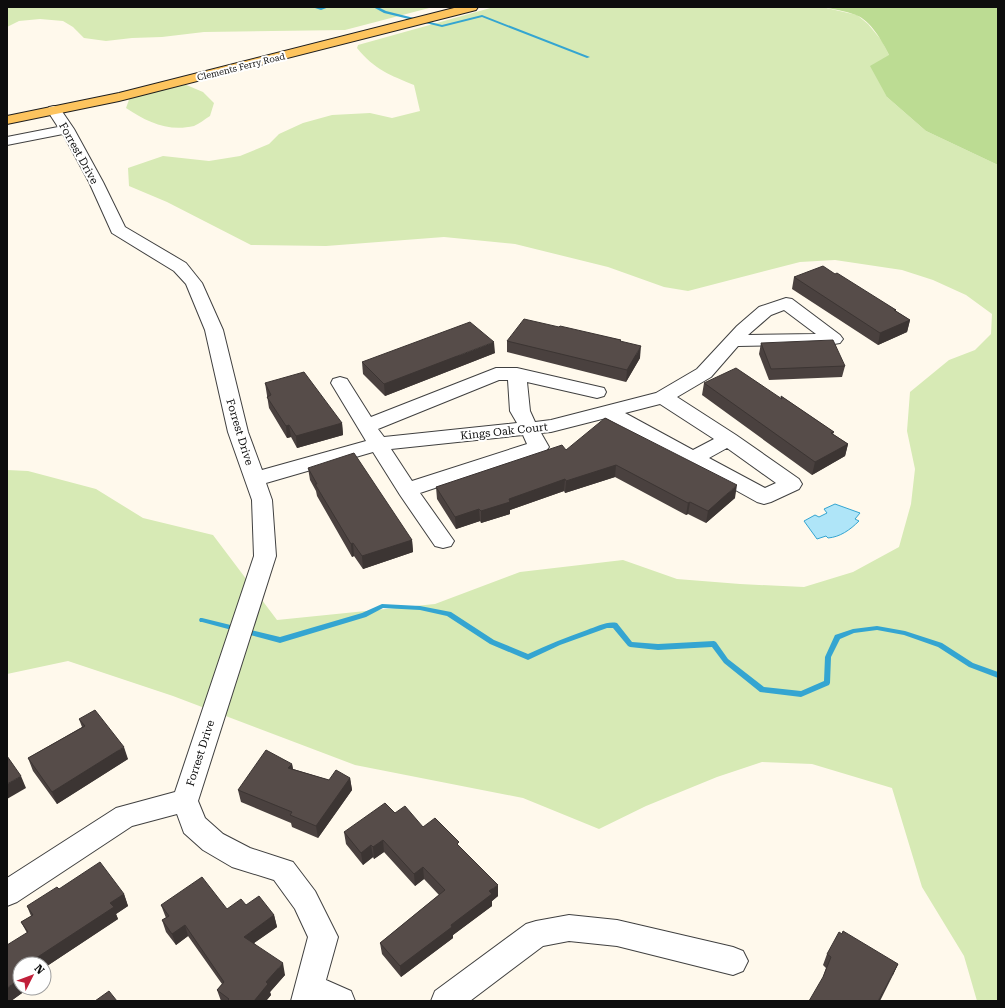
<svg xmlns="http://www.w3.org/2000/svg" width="1005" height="1008" viewBox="0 0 1005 1008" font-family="'Roboto Serif',serif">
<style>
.green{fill:#d7eab5}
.forest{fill:#bcdc93}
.water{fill:#afe5f8;stroke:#34a5d1}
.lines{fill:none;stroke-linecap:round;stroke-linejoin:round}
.stream{fill:#34a5d1;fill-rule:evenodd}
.minor-casing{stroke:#404040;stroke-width:2}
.major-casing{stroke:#1e1e1e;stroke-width:2}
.minor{fill:#fff;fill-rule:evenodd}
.major{fill:#fdc45e;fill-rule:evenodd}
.wall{fill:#4a413f}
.shaded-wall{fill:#3c3533}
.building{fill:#564c49;stroke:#3c3533}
.labels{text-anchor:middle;stroke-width:4;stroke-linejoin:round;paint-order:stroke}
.far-street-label{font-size:9px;fill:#0d0d0d;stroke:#fff}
.street-label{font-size:11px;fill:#0d0d0d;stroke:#fff}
</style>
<rect width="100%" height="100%" fill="#fff9ec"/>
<g class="green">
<polygon points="7,7 433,7 345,30 204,32 162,37 132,38 106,41 84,38 73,27 63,21 40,19 19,21 7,27"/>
<path d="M494,7H822L857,15L868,24L882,41L889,55L887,97L926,131L998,165V1001H977L964,956L922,887L892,788L812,764L762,762L717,777L646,806L599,829L523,798L355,765L173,696L68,661L7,674V470L28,471L96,489L143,518L213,535L277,620L435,604L520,572L623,560L677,579L740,584L804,587L853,572L899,547L911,504L915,469L907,431L910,392L949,360L975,350L991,334L992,314L966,295L933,280L902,270L835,260L800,262L688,291L664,287L608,267L515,244L444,237L326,246L251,245L167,202L129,186L128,168L163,156L209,161L240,156L269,144L279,134L303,123L332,115L370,113L392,118L420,111L414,85C390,75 375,70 357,48L358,45Z"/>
<path d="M184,84L203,92L214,103L210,116C205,119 199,124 194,126C168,132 147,122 126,108L130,97Z"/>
</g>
<path class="forest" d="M822,7H998V165L926,131L887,97L870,66L889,55C882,41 871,21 856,15C845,11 833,9 822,7Z"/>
<path class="water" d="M835,504L860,513L855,519L859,521C850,530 840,537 828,538L826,536L817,539L804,521L815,515L819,517L827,513L824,509Z"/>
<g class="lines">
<g class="stream">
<polygon points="312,7 321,8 329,7 321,10"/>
<polygon points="373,7 378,7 386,11 442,25 482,15 590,57 587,58 482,17 442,27 384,13"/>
<path d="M382,604L420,606L451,612L494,640L528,654C547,645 567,637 587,630C596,627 607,621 617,623L632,642L658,644L714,641L716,642L728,659L764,687L801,691L824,681L825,657L835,635L853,629L877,626L905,631L942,643L973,663L998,672V678L969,667L938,647L904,635L877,630L854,633L840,639L831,657L830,683L829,685L801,697L760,692L724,663L712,647L658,650L630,647L628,646L613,628H607L560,645L528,660L490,644L447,616L420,610L383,608L366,617L280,643L202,622H200L199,620L200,618H202L280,637L362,613Z"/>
</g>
<g class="minor-casing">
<g id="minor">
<path d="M54,106L59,107L74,129L103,182L125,227L186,263L202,283L223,330L248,432L262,470L366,441L331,383L333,379L340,377L347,379L371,417L496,368H517L604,388L606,392L604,396L597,398L527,382L530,411L535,422L551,420L656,393L697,369L737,326L759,307L786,298L792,299L840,335L843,339L840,343L834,344L738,346L711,377L677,397L736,435L799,479L802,484L799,489L771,502L764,504L757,502L606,418L551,432L541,433L549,447L546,451L420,493L454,541L451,546L443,548L435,546L400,495L373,452L266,483L272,500L276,556L198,801L205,818L223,834L250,848L293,862L315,891L338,937L326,980L351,991L355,1001H291L308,937L295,909L274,880L232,867L203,850L184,833L177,814L132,826L17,902L7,906V878L116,808L175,792L254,556L252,500L228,432L205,330L186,284L174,271L112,233L89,182L63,134L7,145V137L58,127L47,110L49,107ZM784,310L816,334L748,335L771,315ZM499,380H508L510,411L517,423L384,437L378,429ZM660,404L714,439L693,450L625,413ZM523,435L527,444L412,481L391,449ZM727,448L776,483L765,488L709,458Z"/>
<polygon points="569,915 617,920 733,947 743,951 748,961 743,971 733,975 617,946 569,941 543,946 470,1001 431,1001 435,991 526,924 536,921"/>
</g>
</g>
<g class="major-casing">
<polygon id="major" points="458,7 478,7 476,10 119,101 7,124 7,116 119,93"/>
</g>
<use href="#minor" class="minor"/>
<use href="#major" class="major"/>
</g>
<g class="wall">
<polygon points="835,274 896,310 896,311 910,320 907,332 878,345 792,289 794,277"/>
<polygon points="559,327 621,340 620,342 640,358 626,382 507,352 507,341"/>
<polygon points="761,343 845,366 842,377 769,380 759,354"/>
<polygon points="495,353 385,396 363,374 362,362"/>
<polygon points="265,383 342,423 343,435 297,448 291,437 287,438 269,408"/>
<polygon points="704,383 781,398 781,396 834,432 833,434 848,444 845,456 812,475 702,395"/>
<polygon points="566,450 735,498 706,523 688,514 686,515 615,477 565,493 564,491 510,510 510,514 481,523 480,521 456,529 437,499 436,487"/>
<polygon points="308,468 412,540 413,552 363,569 354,556 352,557 317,496 316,491 310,480"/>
<polygon points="79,719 128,759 57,804 33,771 28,758 82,727"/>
<polygon points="292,764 293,769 329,780 350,778 352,790 318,838 292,827 291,823 241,802 238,790"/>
<polygon points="395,813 423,827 459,846 498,896 492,901 492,906 453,935 453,938 401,977 382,954 380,943 439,895 424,879 415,886 384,852 374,859 373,857 363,865 346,844 344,832"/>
<polygon points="124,894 128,906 116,914 118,919 44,968 44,964 20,988 29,988 11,1001 7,1001 27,933 21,922 31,916 27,906"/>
<polygon points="161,905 227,909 246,905 274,915 277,927 254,943 285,975 270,992 271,995 266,1001 221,1001 217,990 222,984 188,936 176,945 166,932 162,920 166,918"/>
<polygon points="827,954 898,964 893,975 823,977 826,968 823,965"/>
</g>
<g class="shaded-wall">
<polygon points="910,320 907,332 878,345 880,333"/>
<polygon points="494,342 495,353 385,396 384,384"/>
<polygon points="641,346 640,358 626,382 627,370"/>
<polygon points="342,423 343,435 297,448 296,436"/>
<polygon points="289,425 291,437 287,438 286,426"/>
<polygon points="848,444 845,456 812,475 815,462"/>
<polygon points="616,465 615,477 565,493 566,481"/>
<polygon points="565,479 564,491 510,510 510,514 481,523 481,511 509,499"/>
<polygon points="737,485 735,498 706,523 708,511"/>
<polygon points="690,502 688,514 686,515 688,503"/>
<polygon points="479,509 480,521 456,529 455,517"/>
<polygon points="412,540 413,552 363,569 362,556"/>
<polygon points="353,543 354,556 352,557 351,544"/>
<polygon points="124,747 128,759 57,804 52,792"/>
<polygon points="292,764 294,776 288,768"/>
<polygon points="21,776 26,788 7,799 7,784"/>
<polygon points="350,778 352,790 318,838 316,826"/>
<polygon points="383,840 384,852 374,859 373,847"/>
<polygon points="371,845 373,857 363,865 361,853"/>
<polygon points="423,867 424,879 415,886 414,874"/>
<polygon points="498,885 498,896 492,901 492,906 453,935 453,938 401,977 400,966 451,925 489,891"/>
<polygon points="124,894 128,906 116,914 118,919 44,968 44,964 27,964 110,903"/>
<polygon points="274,915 277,927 247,948 244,937"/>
<polygon points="185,925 188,936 176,945 172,934"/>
<polygon points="283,963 285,975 270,992 271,995 266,1001 254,1001 266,982"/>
<polygon points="898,964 893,975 880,1001 878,1001"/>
<polygon points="20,979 20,988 29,988 11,1001 7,1001 7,988"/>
</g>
<g class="building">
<polygon points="823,266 835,274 837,273 896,310 894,310 910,320 880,333 794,277"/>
<polygon points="524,319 559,327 560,326 621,340 620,341 641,346 627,370 507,341"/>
<polygon points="470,322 494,342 384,384 362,362"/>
<polygon points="833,340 845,366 771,369 761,343"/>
<polygon points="736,368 782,399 781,396 834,432 831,433 848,444 815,462 704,383"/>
<polygon points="304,372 342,423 296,436 289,425 286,426 267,397 271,395 265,383"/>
<polygon points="605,418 737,485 708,511 690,502 688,503 616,465 566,481 565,479 509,499 510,502 481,511 479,509 455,517 436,487 562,445 566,450"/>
<polygon points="354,453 412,540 362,556 353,543 351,544 315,484 317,484 308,468"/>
<polygon points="95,710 124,747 52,792 28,758 85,726 79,719"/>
<polygon points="266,750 292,764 288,768 329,780 336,770 350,778 316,826 290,815 292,812 238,790"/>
<polygon points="7,756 21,776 7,784"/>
<polygon points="385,803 395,813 405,806 423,827 435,818 459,842 457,844 498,885 489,891 492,894 451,925 452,927 400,966 380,943 445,890 423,867 414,874 383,840 373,847 371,845 361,853 344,832"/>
<polygon points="100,862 124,894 110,903 114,907 27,964 20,964 20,979 7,988 7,945 28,932 21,922 33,915 27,906 57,887 59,889"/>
<polygon points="202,877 227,909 241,899 246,905 259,896 274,915 244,937 283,963 266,982 268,984 254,1001 227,1001 229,999 217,990 224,982 185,925 172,934 162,920 169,916 161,905"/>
<polygon points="843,931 898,964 878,1001 809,1001 823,977 831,957 827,954 839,932 842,934"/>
<polygon points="109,991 117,1001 95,1001"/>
</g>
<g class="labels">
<g class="far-street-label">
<text transform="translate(241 67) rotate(-14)" y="3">Clements Ferry Road</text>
</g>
<g class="street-label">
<text transform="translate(79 153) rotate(61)" y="4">Forrest Drive</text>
<text transform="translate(504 431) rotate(-6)" y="4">Kings Oak Court</text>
<text transform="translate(240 432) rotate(73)" y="4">Forrest Drive</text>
<text transform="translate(200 753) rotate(-72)" y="4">Forrest Drive</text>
</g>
</g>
<rect width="1005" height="1008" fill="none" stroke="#0d0d0d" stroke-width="16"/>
<g transform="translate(32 976) rotate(48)"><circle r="19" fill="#ffffff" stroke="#9e9e9e"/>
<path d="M0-3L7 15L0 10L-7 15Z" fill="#c1203a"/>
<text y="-6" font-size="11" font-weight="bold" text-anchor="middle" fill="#0d0d0d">N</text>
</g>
</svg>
